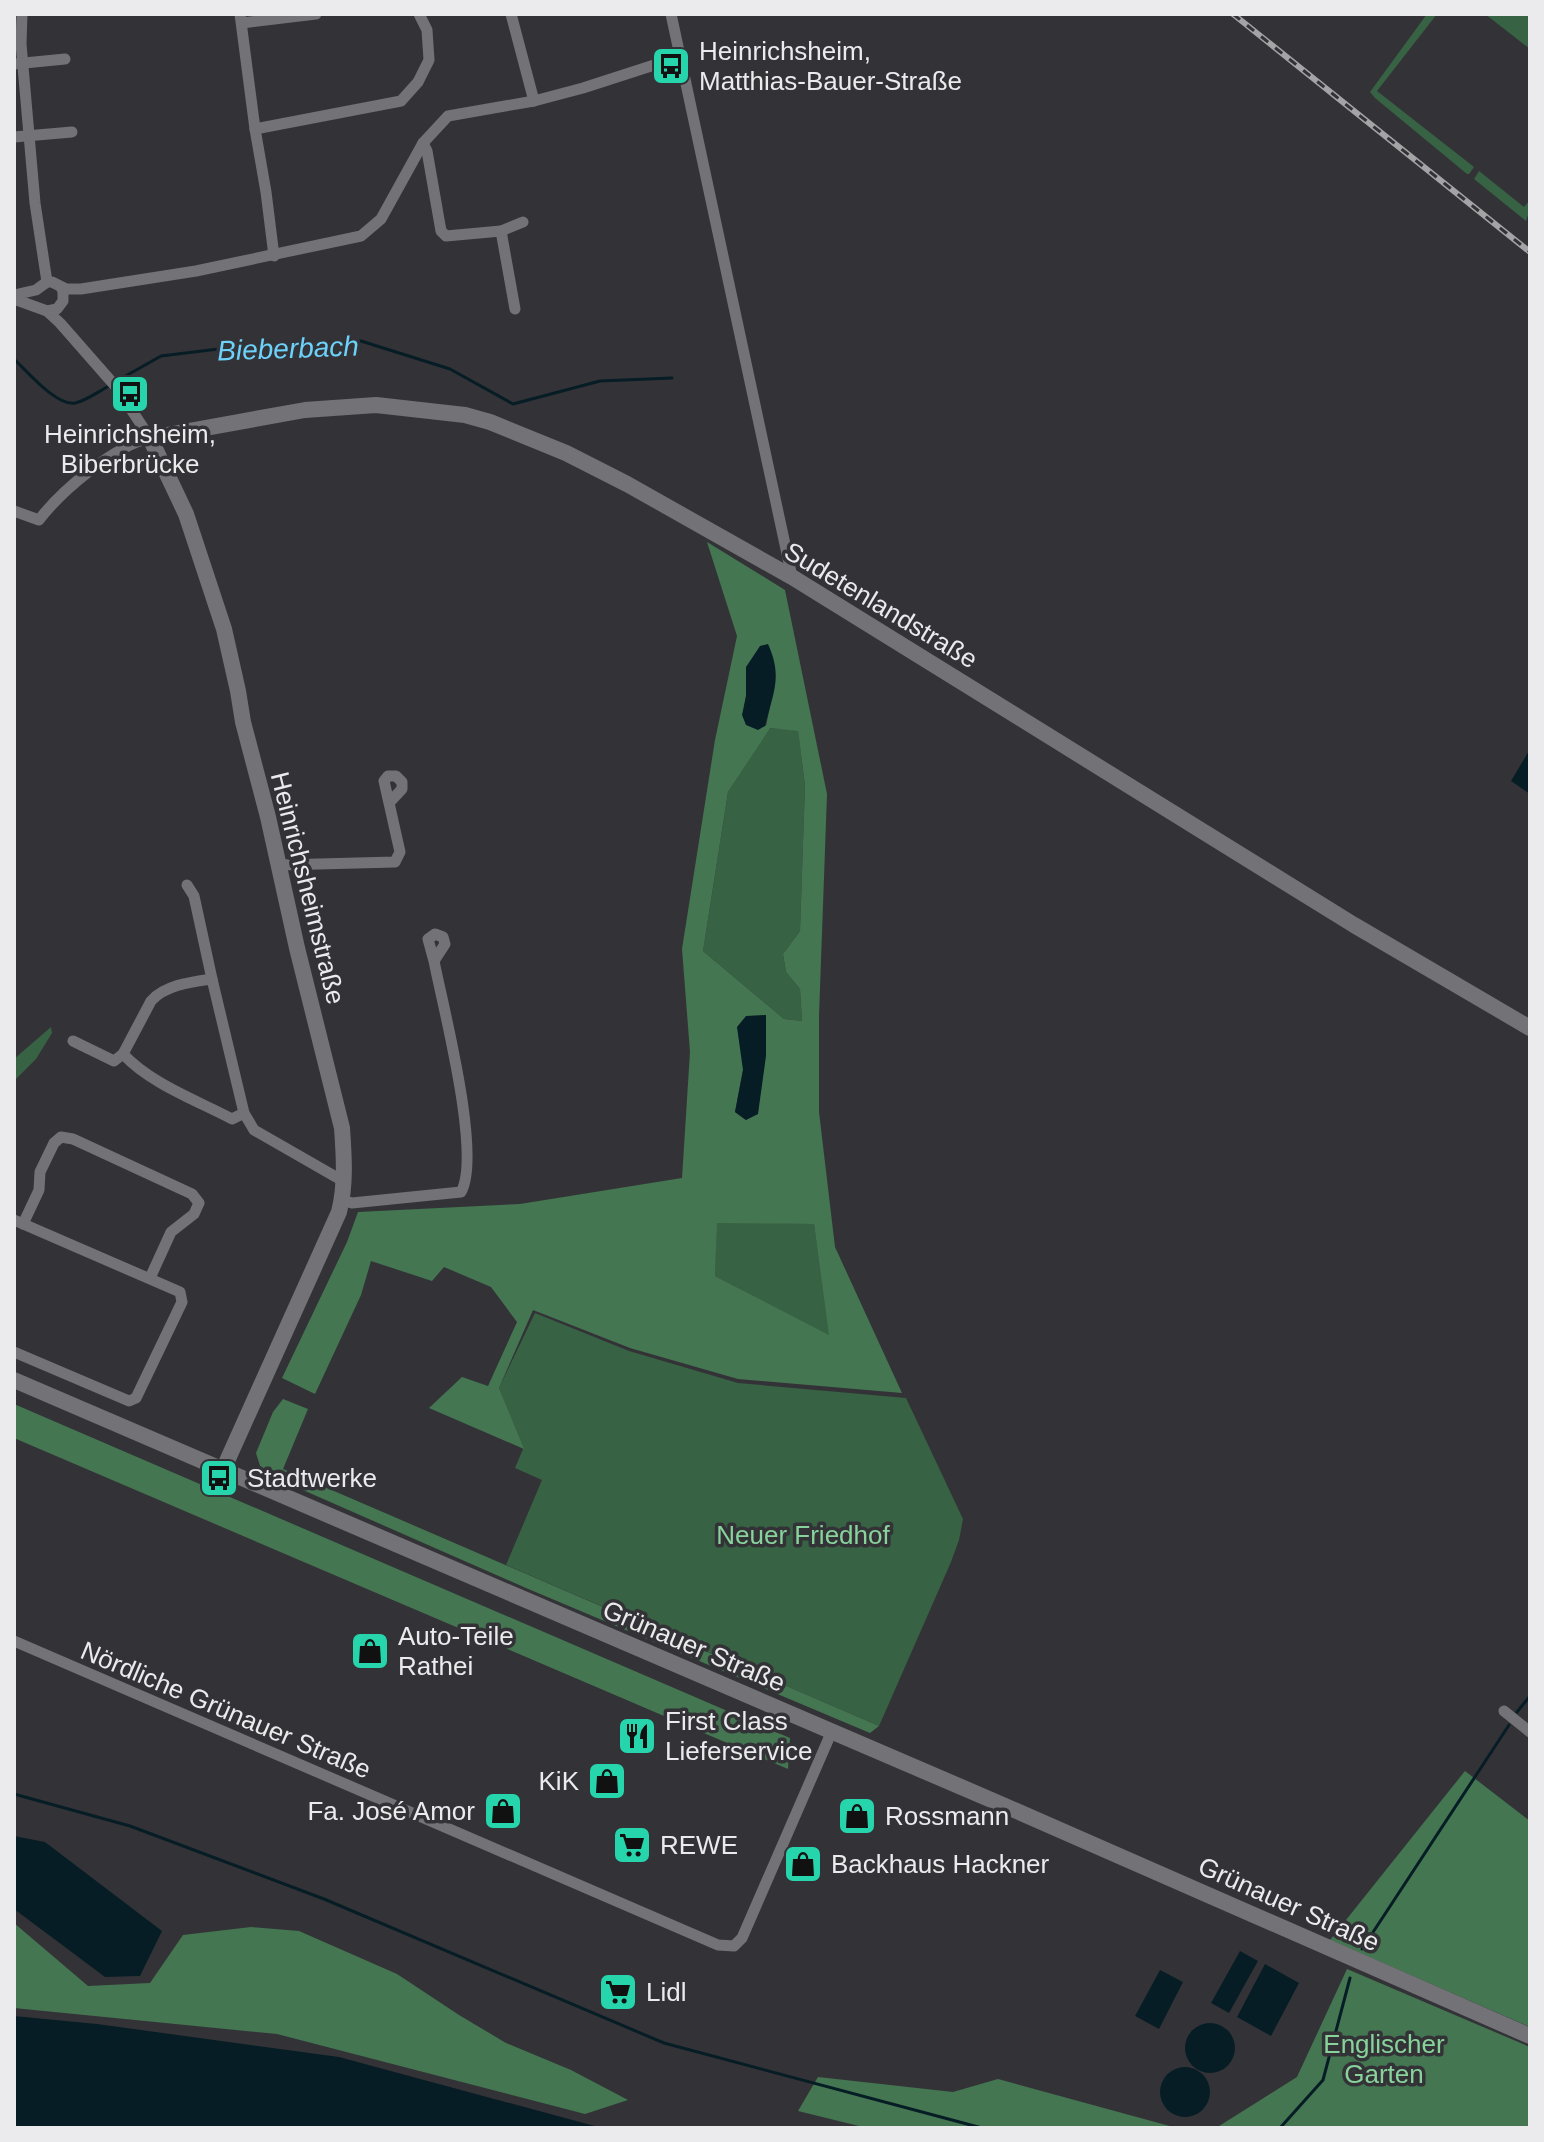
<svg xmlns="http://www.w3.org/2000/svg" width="1544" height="2142" viewBox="0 0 1544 2142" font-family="Helvetica,sans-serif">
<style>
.green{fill:#376243}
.forest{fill:#447652;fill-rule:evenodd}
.water{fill:#071d25}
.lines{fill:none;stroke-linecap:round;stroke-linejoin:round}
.stream{stroke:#071d25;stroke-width:3}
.street{stroke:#727277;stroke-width:11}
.secondary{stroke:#727277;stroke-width:16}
.rail-casing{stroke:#a4a4a7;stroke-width:6}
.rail{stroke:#333337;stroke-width:3;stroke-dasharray:9;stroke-linecap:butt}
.labels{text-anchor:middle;stroke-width:7;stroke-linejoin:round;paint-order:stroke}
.poi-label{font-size:26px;fill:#ebebee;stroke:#333337;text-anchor:start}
.street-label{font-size:26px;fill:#ebebee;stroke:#333337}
.park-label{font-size:26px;fill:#87d39b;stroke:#333337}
.water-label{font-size:28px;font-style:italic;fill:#6dd2fa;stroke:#333337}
</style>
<rect width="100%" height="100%" fill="#333337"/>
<g class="green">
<polygon points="1427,14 1437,14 1377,91 1474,167 1469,174 1467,174 1375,98 1370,92"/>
<polygon points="1485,14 1525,14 1530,18 1530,49"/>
<polygon points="1479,171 1524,207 1530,200 1530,209 1526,221 1474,179"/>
<polygon points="769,728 798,730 805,785 800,931 783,954 786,972 800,989 802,1021 784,1019 703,951 728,792"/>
<polygon points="51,1027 52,1033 36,1059 14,1081 14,1059"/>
<polygon points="716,1222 814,1224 830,1336 715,1276"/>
<polygon points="535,1313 629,1351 738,1383 906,1398 963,1519 959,1540 951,1562 879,1726 506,1565 542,1480 515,1468 523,1449 499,1388"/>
</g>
<g class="forest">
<path d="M707,542L785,590L827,794L819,1016V1112L835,1247L902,1393L738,1379L630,1348L533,1310L499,1388L524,1449L429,1408L462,1377L488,1386L517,1322L491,1287L444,1267L432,1281L371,1261L361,1295L315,1394L282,1378L347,1242L358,1212L520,1204L682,1178L690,1052L682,949L715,740L737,636ZM746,667L771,702L766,726L743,715L746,696ZM770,728L798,731L805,785L800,931L783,954L786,972L800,989L802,1021L784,1019L703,951L728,792ZM743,1070L746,1120L735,1112ZM717,1223L814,1224L829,1335L715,1276Z"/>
<polygon points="283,1399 308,1409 283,1469 879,1726 870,1733 526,1588 262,1472 256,1453 273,1412"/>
<polygon points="14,1404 790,1738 788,1769 14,1438"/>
<polygon points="1465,1771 1530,1821 1530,2027 1330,1940"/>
<polygon points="14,1923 88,1986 150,1983 183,1935 251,1927 299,1931 397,1974 459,2015 506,2043 571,2070 628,2100 585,2114 277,2034 14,2008"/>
<polygon points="1347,1969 1530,2047 1530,2128 1216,2128 1297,2077"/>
<polygon points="818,2077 953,2092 998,2079 1177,2128 867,2128 798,2111"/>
</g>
<g class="water">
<path d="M768,644C783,677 773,693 765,726L758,730L746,725L742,715L746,696V667L760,646Z"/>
<polygon points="1530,749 1530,794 1511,781"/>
<polygon points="766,1015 766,1056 758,1114 746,1120 735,1112 743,1070 737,1027 746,1016"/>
<polygon points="14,1836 45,1842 162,1931 140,1976 105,1977 14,1909"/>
<polygon points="1240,1951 1258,1961 1229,2013 1211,2003"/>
<polygon points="1265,1964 1299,1983 1271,2036 1237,2017"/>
<polygon points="1160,1970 1183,1982 1159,2029 1135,2016"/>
<polygon points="14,2016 97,2024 339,2057 602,2128 14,2128"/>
<circle cx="1210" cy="2048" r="25"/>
<circle cx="1185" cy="2092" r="25"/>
</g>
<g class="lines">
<g class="stream">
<path d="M14,359C27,371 56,406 75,403C86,401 99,391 109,386"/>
<polyline points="115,382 161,356 251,345 361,341 450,369 513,404 600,381 672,378"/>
<polyline points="1517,1712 1530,1696"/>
<polyline points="14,1794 130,1826 324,1899 664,2043 982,2128"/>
<polyline points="1362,1949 1509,1725"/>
<polyline points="1280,2128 1323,2080 1350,1978"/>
</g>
<g class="street">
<polyline points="22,14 21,44 35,203 47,282"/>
<polyline points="240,14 255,129 266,192 274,256"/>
<polyline points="511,14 534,101"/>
<polyline points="671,14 792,577"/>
<polyline points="242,23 316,14"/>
<polyline points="14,64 65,59"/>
<polyline points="255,129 401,101 418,82 429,60 427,30 419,14"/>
<polyline points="14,137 72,132"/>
<polyline points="423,143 427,151 441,231 446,236 501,231 515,309"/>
<polyline points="501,231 523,222"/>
<polyline points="14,295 36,290 47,282 52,282 66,289 81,289 196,271 361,236 381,219 423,143 448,116 534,101 583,88 679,57"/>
<path d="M14,299L47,311L60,323L117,388L150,438C114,446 61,491 39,520L14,511"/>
<polyline points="47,311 57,309 63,301 63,291 61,287"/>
<polyline points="280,865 395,862 400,852 389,803 384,781 388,776 396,776 402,782 402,789 389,803"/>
<polyline points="187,885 194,896 212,979"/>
<polyline points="73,1041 114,1061 123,1054"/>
<path d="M244,1113L212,979C191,982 165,985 151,1001L123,1054C151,1084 196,1100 232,1119L244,1113L254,1130L343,1181"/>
<path d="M342,1200L352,1203L461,1192C482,1155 443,1007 434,961L445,944L443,937L435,934L428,939L434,961"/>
<polyline points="14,1220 180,1292 182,1302 136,1398 129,1401 14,1352"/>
<polyline points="23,1224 39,1190 40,1172 54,1143 61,1137 73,1139 192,1194 199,1203 194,1214 171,1232 150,1278"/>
<polyline points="14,1641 718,1945 734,1946 742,1938 832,1731"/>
<polyline points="1504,1711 1530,1732"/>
</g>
<g class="secondary">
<polyline points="14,1380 996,1802 1530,2036"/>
<path d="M223,1470L339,1212C346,1185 344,1156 342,1128L297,948L268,817L243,722L238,691L224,629L186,514L150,438L305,410L376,405L465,415L490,422L566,453L627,484L792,577L1354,925L1530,1028"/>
</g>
<g class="rail-casing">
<polyline id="rail" points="1233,14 1530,252"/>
</g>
<use href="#rail" class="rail"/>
</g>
<defs>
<g id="bus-square" transform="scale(2)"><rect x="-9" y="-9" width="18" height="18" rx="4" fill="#27d5ad" stroke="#333337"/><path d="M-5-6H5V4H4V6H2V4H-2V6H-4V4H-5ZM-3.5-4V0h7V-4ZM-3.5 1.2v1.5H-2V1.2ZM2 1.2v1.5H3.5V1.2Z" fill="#111"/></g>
<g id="shop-square" transform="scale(2)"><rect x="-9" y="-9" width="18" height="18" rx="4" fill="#27d5ad" stroke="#333337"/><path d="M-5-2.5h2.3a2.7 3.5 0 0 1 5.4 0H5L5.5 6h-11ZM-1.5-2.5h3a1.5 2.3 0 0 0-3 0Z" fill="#111"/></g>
<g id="restaurant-square" transform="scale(2)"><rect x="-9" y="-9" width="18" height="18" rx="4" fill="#27d5ad" stroke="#333337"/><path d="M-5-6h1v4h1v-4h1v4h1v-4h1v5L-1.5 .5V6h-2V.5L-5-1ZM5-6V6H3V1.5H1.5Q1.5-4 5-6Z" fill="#111"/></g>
<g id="supermarket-square" transform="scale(2)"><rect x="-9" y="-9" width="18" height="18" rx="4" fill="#27d5ad" stroke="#333337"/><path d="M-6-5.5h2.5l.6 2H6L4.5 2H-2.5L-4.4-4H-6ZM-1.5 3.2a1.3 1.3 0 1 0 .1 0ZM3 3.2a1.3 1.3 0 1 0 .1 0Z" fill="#111"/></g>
</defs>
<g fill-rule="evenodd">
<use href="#bus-square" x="671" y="66"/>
<use href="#bus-square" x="130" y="394"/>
<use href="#bus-square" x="219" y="1478"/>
<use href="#shop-square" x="370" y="1651"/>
<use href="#restaurant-square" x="637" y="1736"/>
<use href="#shop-square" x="607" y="1781"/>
<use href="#shop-square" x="503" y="1811"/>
<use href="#shop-square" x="857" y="1816"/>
<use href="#supermarket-square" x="632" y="1845"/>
<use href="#shop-square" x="803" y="1864"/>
<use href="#supermarket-square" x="618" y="1992"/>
</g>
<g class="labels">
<g class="poi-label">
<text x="699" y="60">Heinrichsheim,<tspan x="699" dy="30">Matthias-Bauer-Straße</tspan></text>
<text x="130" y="443" text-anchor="middle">Heinrichsheim,<tspan x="130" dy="30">Biberbrücke</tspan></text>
<text x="247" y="1487">Stadtwerke</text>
<text x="398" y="1645">Auto-Teile<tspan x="398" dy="30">Rathei</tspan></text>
<text x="665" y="1730">First Class<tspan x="665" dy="30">Lieferservice</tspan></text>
<text x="579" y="1790" text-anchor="end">KiK</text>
<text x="475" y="1820" text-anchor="end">Fa. José Amor</text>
<text x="885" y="1825">Rossmann</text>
<text x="660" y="1854">REWE</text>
<text x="831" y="1873">Backhaus Hackner</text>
<text x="646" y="2001">Lidl</text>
</g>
<g class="street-label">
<text transform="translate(881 605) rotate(31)" y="9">Sudetenlandstraße</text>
<text transform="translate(308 888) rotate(76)" y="9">Heinrichsheimstraße</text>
<text transform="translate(694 1646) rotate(23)" y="9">Grünauer Straße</text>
<text transform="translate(226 1710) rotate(23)" y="9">Nördliche Grünauer Straße</text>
<text transform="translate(1289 1904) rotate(24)" y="9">Grünauer Straße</text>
</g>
<g class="park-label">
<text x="803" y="1544">Neuer Friedhof</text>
<text x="1384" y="2053">Englischer<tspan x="1384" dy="30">Garten</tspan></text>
</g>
<g class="water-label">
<text transform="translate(288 348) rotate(-2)" y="10">Bieberbach</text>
</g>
</g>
<rect width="1544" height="2142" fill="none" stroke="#ebebee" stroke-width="32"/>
</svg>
